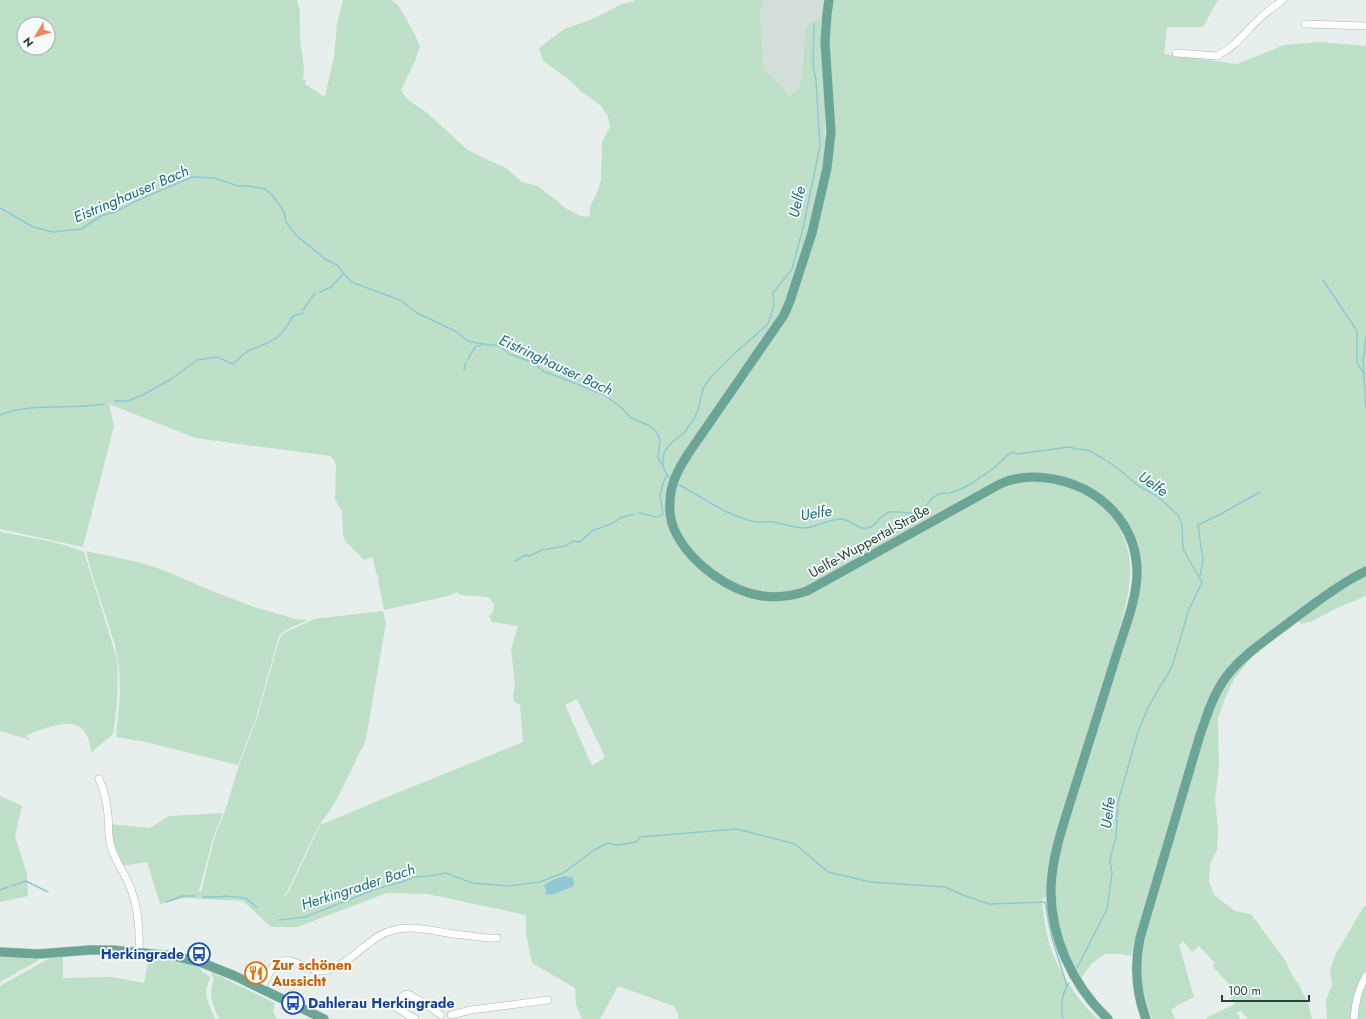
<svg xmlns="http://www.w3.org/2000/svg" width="1366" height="1019" viewBox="0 0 1366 1019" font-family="Jost,sans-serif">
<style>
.built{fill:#d4dfda}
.green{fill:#bfe0c8;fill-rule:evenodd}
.water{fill:#8ec9d4}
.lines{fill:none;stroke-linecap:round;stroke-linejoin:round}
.stream{stroke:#8ec9d4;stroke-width:1.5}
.minor-casing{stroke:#a8b8b2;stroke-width:8}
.major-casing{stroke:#c2cac8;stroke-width:10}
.minor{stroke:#fff;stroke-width:7}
.major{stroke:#6aa596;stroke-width:9}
.labels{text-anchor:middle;stroke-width:3.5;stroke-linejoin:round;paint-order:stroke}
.street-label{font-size:14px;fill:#24423a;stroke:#f7fbf9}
.transit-label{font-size:14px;font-weight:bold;fill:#164399;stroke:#f7fbf9;text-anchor:end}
.food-label{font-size:14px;font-weight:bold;fill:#c56008;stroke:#f7fbf9;text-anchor:start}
.water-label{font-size:15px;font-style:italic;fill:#1c6f80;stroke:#f7fbf9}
</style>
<rect width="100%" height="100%" fill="#e6efeb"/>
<polygon class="built" points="764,0 827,0 824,16 813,20 808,24 805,30 802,76 799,88 789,96 781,86 764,69 760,12"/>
<g class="green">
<path d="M0,0H297C302,13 299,22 300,35C300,51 306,63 303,80H306L305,84L325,97L334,56L337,24L343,0H391L398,5L412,29L420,46L415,61L401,90L407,99L426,112L468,150L488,160L506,168L522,182L538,186L567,209L581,216L589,217L590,206L596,195L601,180L602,142L610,127L608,117L600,105L583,93L566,77L543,61L539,48L564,29L587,21L607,12L621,4L635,1L634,0H764L760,12L764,69L781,86L789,96L799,88L802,76L805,30C809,20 815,20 824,16L823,56L825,101V141L822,188L811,233L790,295L783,313L775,328L732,388L729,385L725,397L692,448L784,315L790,301L812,233L827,168L831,132L825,42L827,14L829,0H1218L1203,27H1167L1164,54L1237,64L1284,45L1320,42L1366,46V567L1329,588L1235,660L1220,677L1208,699L1202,716L1140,923L1131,956L1121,954H1105L1091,964L1082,977L1081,987C1061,956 1048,914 1052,877C1056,845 1067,814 1077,783C1090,741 1103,699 1116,657C1124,632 1137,596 1137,569C1136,533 1114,503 1082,488C1057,477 1026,472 1000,484L807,591C792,596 777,598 761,596C731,591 692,563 678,537C674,531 672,523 671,516C670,511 670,505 669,501C666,527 681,555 702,570C723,586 749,600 777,599C811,599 862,564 892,547C921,530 950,513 979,497C989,491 1000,484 1011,481C1021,478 1044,478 1053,481C1061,482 1069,486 1076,489C1107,501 1127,531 1130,563C1132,594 1120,625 1112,654C1096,710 1074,765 1062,822C1059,836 1054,849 1051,863C1049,873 1050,883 1049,893L1042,901C1044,921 1047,943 1056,961C1065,981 1082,1005 1098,1019H678V1013L674,1006L618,986L600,1019H582L576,1005L575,988L532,963L526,934V915L427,894L387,893L297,927H271L243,901L184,898L160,904L147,862L121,866L111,843L109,824L150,828L169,816L223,813L214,835L199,891L201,892L215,836L227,805L239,765L257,718L279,640L282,635L286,632L314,619L383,611L386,623L367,733L365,742L337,799L329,812L319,825L288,890L284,896H285L289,891L320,825L392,795L523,742L520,705L514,702L513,696L515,683L511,649L518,626L492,622L489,616L493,612L494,604L488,597L460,595L458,592L448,596L384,610L378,581L379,578C375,573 375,564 372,557L364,560L346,542L343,535L342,511L335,500L336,466L334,460L330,456L195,438L109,404L114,426L83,547L0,529ZM24,24H48V48H24ZM577,699L605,757L592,766L565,705Z"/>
<path d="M0,532C28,537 58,541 84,552L117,659C119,684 117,709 113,734L91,753C88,709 53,726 26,735L30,740L1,731L0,733Z"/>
<polygon points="86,551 142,563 166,571 212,591 254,607 296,619 308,620 284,631 279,636 256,718 238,765 146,742 116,737 120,694 119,668 115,645 93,577"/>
<polygon points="1366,575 1366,596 1337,608 1312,621 1301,624 1298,621 1328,598"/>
<path d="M1259,648L1234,679L1226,696L1218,718L1219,768L1215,799L1218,829L1217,850L1210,864L1209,881L1214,895L1235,911L1251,914L1285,960L1292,975L1299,985L1308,1003L1312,1019H1248L1241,1011L1237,1012L1240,1019H1207L1206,1018L1235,1004L1230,997L1235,990L1212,966L1215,963L1199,946L1192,952L1183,941L1179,945L1194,997L1178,1005L1171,1010L1175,1019H1152C1141,991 1138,969 1144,940L1210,716L1225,684L1240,666Z"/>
<polygon points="0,796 22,806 15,836 27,874 28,896 0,902"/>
<polygon points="1364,906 1366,907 1366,1019 1327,1019 1326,1000 1332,985 1330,970 1336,954"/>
<polygon points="0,956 38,959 39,960 0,982"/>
<polygon points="149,956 173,959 201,967 201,971 210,977 206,990 207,999 215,1019 0,1019 0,986 50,958 63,957 63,978 112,977 144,983"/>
<path d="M211,972L275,1003L273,1012L277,1019H219C212,1002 208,997 214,979Z"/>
</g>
<path class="water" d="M565,876L572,877C579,888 568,888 561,891C555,893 552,896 545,894L546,890L544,886C550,879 557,879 565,876Z"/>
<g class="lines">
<g class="stream">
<polyline points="0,208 33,227 53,232 81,229 103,215 115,212 136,201 192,177 215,178 238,186 248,186 265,189 272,195 281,207 284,212 286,222 296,235 325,259 337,265 351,282 400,300 417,313 455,331 468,341 477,343 500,346 509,354 532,362 545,372 572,382 604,395 621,407 631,418 648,425 656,431 660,440 658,458 663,466"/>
<polyline points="1323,280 1357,331 1357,363 1364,374"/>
<polyline points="320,292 331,287 343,274"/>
<polyline points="303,310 315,293"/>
<polyline points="1366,337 1363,362 1366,407"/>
<polyline points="468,359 475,347 482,345"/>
<polyline points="464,370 466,362"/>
<path d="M115,401H127L143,395L171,379L197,360L217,357L233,364C239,358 245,351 253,349C263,345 273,342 281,334C286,329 289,322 293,316L303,313"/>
<path d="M0,415C34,402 69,410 104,404"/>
<polyline points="671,479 667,475 663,466 664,452 671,443 684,433 694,419 698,410 703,389 710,378 734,354 768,324 774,305 773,293 792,269 803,228 820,146 816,80 813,67 814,24"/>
<path d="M679,485C703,497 725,515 752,521C759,523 766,521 773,522C783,524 793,527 803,528C816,528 828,519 841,519C851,519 857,530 866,528C878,527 878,515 890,512C899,510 912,516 920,512C927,507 929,499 937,495C941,493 944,493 949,493C958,491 966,487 974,482C981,477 989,472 996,466C1002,461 1005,456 1012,452L1018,454L1069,447L1077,449L1088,450L1102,458L1117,468L1139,486L1157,496L1178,515L1182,524L1183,549L1199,577L1202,582L1188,612L1172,667L1148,707L1138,732L1118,802L1116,838L1113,847L1110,861L1112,873L1107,909L1077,968"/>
<path d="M639,513C648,513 655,521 663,514L660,495L664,481L667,475"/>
<polyline points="515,561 525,555 529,556 542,550 566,546 573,541 580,542 592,531 613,523 620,518 634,514"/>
<polyline points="1200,576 1203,560 1198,525 1219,515 1260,492"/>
<polyline points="12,886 26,881 48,892"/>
<polyline points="0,890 8,887"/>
<polyline points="203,897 218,897 225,896 245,898 257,907"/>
<polyline points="166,902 182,896 195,896"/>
<polyline points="279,920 305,917 376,889 405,881 414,877 429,876 446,873 472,883 509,886 540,882 563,873 594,850 608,843 617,845 636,842 640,837 737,829 795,844 828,872 871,882 945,887 963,895 989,904 1045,902 1051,935 1067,986"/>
<path d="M1063,1019C1060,1007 1062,993 1069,983"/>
</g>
<g class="minor-casing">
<g id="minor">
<polyline points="1305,24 1366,26"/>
<path d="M1176,53L1217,56C1235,47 1245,32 1259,19C1266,12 1275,6 1283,0"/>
<path d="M99,779C104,790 107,803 108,815C109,824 108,834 110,843C113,857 122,869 128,882C138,904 140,928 139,952"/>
<path d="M262,988C266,980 269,970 276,964C289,952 310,975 328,970C348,964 361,947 379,936C401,923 424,929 447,933C460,935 474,936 487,938H497"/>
<polyline points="451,1015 471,1010 548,1000"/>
<path d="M415,1019L397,1008C397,1002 402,995 408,994L429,1006L441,1015"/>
<path d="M1354,1019C1355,1004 1358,989 1366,976"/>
</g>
</g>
<g class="major-casing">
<g id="major">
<path d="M829,0L827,14L825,42L831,132L827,168L812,233L790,301L784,315L688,454C679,468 670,484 670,502C669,514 672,527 678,537C694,565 729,591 762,596C777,598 792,596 807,591L1000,484C1026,472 1059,477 1084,489C1115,505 1136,534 1137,569C1138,595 1126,625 1118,650C1104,696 1089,741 1075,787C1065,820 1052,854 1051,888C1050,937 1073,986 1108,1019"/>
<polyline points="0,952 38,954 90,950 112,950 174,956 200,962 235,976 324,1019"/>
<path d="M1146,1019C1136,992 1134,966 1140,938L1200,735C1207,715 1213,695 1226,677C1241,657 1263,642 1283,627C1310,607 1336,586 1366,571"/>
</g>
</g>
<use href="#minor" class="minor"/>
<use href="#major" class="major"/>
</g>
<defs>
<g id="bus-ring" transform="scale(1.15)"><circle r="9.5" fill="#f7fbf9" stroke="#1a4fb4" stroke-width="1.5"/><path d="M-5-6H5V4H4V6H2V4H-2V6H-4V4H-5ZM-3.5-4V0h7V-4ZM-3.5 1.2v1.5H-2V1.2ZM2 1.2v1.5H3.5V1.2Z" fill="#1a4fb4"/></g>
<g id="restaurant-ring" transform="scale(1.15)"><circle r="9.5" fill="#f7fbf9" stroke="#e8710a" stroke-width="1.5"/><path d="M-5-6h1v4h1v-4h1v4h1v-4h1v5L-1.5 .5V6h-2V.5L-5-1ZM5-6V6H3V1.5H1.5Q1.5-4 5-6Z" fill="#e8710a"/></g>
</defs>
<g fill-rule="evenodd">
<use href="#bus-ring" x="199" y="954"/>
<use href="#restaurant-ring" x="256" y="973"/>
<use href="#bus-ring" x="293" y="1003"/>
</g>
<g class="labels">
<g class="street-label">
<text transform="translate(869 541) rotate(-29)" y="5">Uelfe-Wuppertal-Straße</text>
</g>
<g class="transit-label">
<text x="184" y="959">Herkingrade</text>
<text x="308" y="1008" text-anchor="start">Dahlerau Herkingrade</text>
</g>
<g class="food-label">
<text x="272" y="970">Zur schönen<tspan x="272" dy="16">Aussicht</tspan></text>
</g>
<g class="water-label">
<text transform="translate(131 194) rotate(-23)" y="5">Eistringhauser Bach</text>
<text transform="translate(797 202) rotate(-77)" y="5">Uelfe</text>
<text transform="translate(556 365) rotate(25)" y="5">Eistringhauser Bach</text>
<text transform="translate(1153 484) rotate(35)" y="5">Uelfe</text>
<text transform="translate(816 513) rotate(-9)" y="5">Uelfe</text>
<text transform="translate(1108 813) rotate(-82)" y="5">Uelfe</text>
<text transform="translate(358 887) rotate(-18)" y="5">Herkingrader Bach</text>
</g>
</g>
<g transform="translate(36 36) rotate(232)"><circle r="19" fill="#f7fbf9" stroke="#a3b1ad"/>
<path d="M0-3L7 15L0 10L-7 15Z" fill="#f4845f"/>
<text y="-6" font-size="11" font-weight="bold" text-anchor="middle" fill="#24423a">N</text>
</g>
<path d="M1222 995v6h87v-6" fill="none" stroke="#24423a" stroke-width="2"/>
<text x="1228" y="995" font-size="12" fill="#24423a" stroke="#f7fbf9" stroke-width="3" paint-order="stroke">100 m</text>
</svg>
